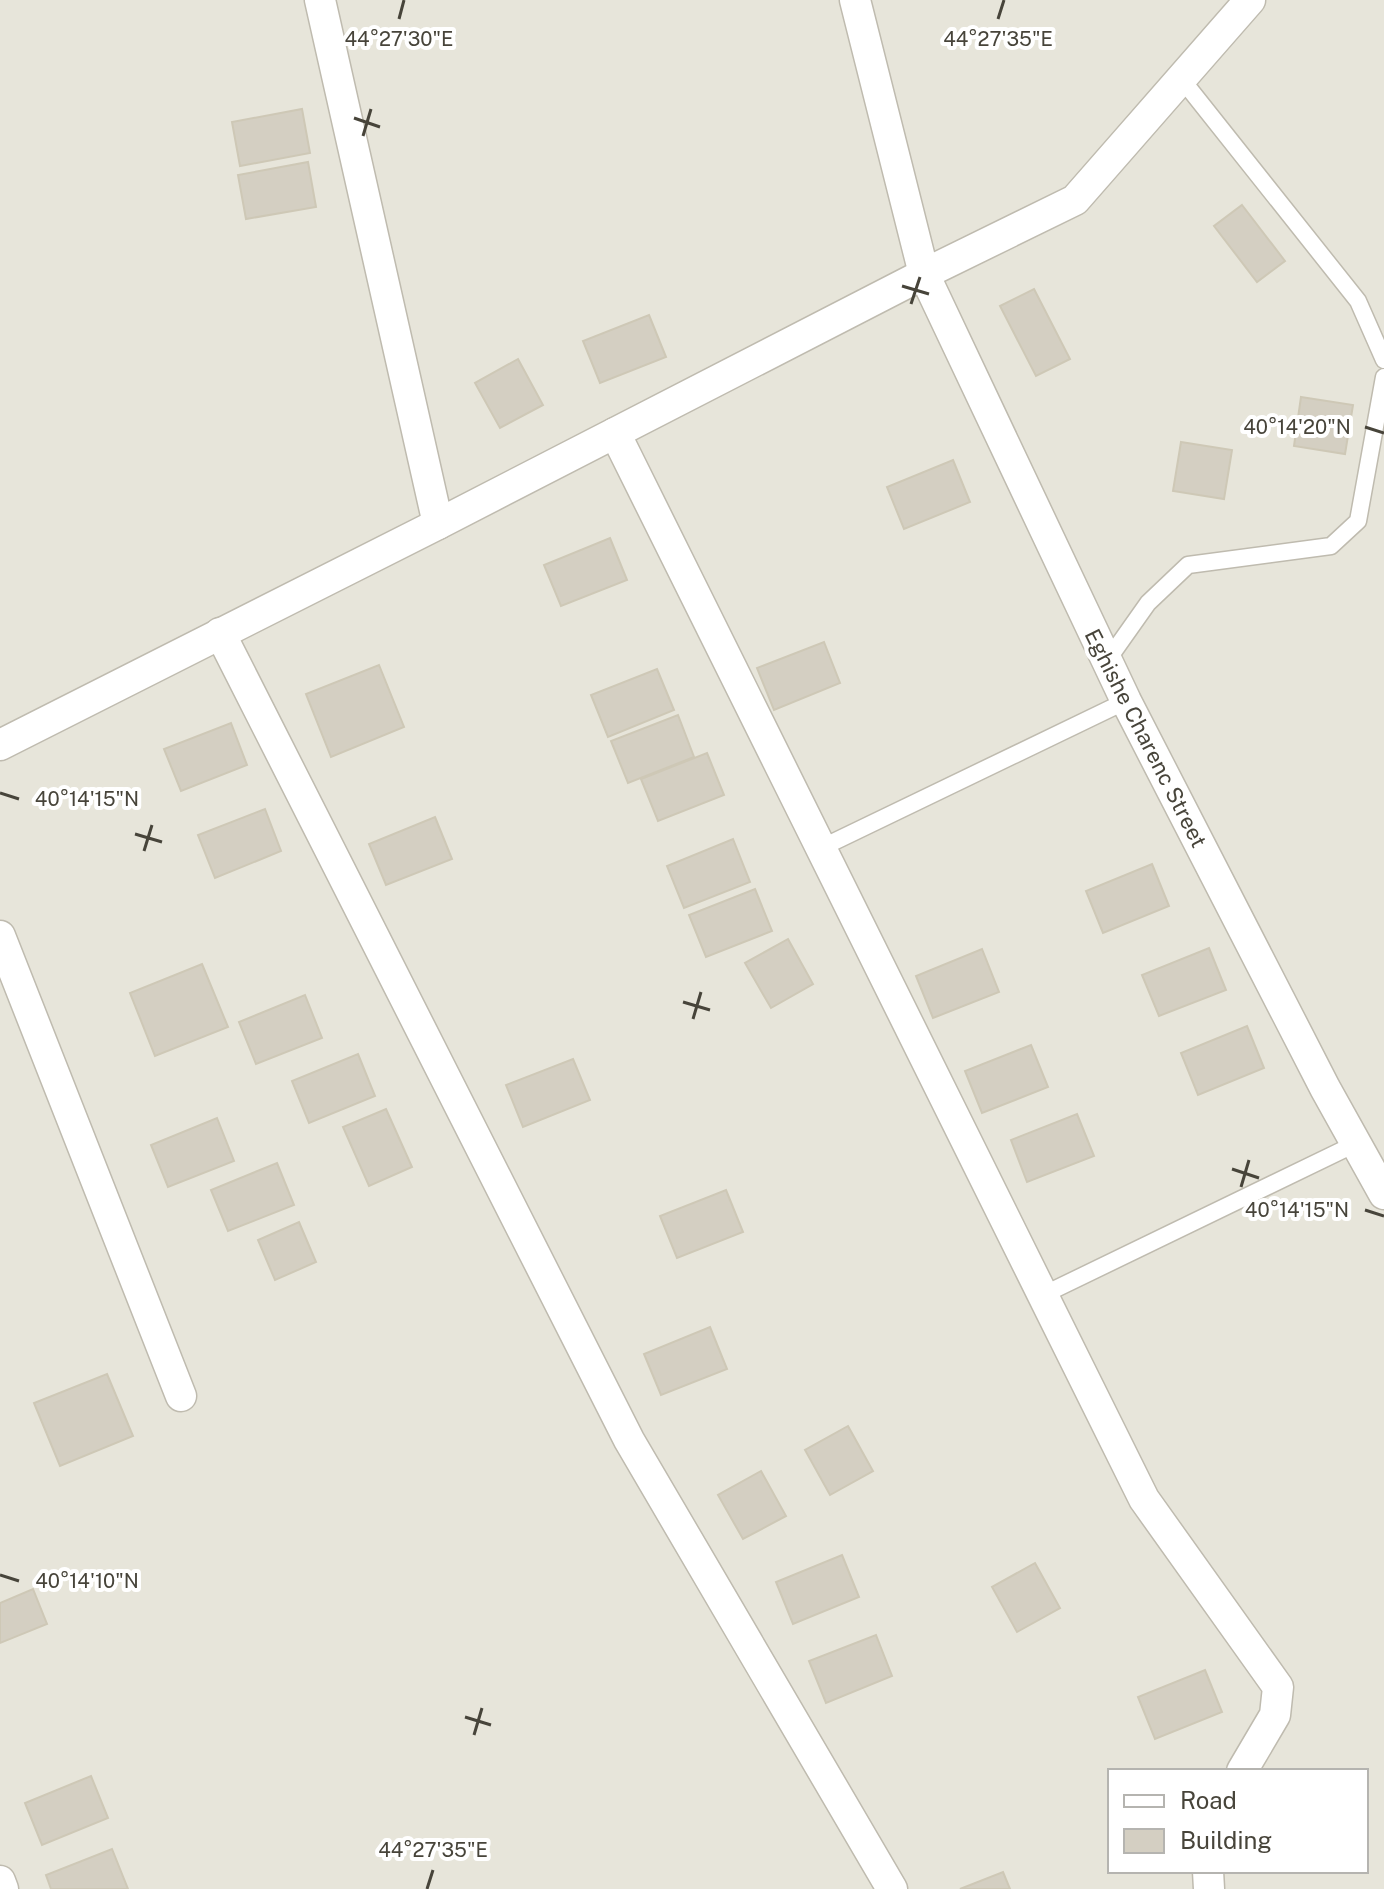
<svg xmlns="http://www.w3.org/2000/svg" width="1384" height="1889" viewBox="0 0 1384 1889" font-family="'Public Sans',sans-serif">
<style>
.residential{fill:#e7e5da;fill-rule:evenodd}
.building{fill:#d4cfc2;stroke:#cec8b6;stroke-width:2}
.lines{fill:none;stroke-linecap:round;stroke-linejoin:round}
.lane-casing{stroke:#bfbbaf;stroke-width:19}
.street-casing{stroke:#bfbbaf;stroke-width:33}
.lane{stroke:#fff;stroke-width:16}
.street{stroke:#fff;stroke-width:30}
.ticks{fill:none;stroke:#47443a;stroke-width:3}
.labels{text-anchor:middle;stroke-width:8;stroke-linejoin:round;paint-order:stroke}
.street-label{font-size:22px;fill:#47443a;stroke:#fff}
.ticks-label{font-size:20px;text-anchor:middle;fill:#47443a;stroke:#fff;stroke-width:8;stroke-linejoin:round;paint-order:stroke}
</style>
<rect width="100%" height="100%" fill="#f4f2eb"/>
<path class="residential" d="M0,0H1384V1889H0ZM1110,1771H1366V1871H1110Z"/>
<g class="building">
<polygon points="302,109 310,153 240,166 232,122"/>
<polygon points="308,162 316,207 246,219 238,175"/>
<polygon points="1242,205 1285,261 1257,282 1214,226"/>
<polygon points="1034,289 1070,359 1036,376 1000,306"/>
<polygon points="649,315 666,357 600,383 583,341"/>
<polygon points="518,359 543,405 500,428 475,383"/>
<polygon points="1301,397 1353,405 1345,454 1294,446"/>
<polygon points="1181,442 1232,450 1224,499 1173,491"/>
<polygon points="953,460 970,502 904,529 887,487"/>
<polygon points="610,538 627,580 561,606 544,565"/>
<polygon points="824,642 840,683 774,710 757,668"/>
<polygon points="379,665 404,727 331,757 306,694"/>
<polygon points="657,669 674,710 608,737 591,695"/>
<polygon points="678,715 694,757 628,783 611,741"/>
<polygon points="231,723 247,765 181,791 164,749"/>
<polygon points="707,753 724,795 658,821 641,779"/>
<polygon points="265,809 281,851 215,878 198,835"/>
<polygon points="435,817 452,859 386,885 369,844"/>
<polygon points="733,839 750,882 684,908 667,866"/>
<polygon points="1152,864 1169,906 1103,933 1086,891"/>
<polygon points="755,889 772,931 706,957 689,915"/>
<polygon points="788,939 813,984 771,1008 745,963"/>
<polygon points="1209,948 1226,990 1159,1016 1142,975"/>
<polygon points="982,949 999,992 933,1018 916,976"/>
<polygon points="202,964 228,1027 155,1056 130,993"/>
<polygon points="305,995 322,1038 256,1064 239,1022"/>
<polygon points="1247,1026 1264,1068 1198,1095 1181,1053"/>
<polygon points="1031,1045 1048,1087 982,1113 965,1071"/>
<polygon points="358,1054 375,1096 309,1123 292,1081"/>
<polygon points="573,1059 590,1100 523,1127 506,1085"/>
<polygon points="386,1109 412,1167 369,1186 343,1127"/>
<polygon points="1077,1114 1094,1156 1027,1182 1011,1140"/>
<polygon points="217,1118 234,1161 168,1187 151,1145"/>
<polygon points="277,1163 294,1205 228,1231 211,1190"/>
<polygon points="726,1190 743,1232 677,1258 660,1216"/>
<polygon points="299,1222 316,1262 275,1280 258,1240"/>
<polygon points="710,1327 727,1369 661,1395 644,1354"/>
<polygon points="107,1374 133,1436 60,1466 34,1403"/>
<polygon points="848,1426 873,1471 830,1495 805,1450"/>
<polygon points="761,1471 786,1516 743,1539 718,1495"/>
<polygon points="842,1555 859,1597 793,1624 776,1582"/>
<polygon points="1035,1563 1060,1608 1017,1632 992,1587"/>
<polygon points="33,1589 47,1624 0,1643 0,1603"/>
<polygon points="876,1635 892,1676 826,1703 809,1661"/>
<polygon points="1205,1670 1222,1712 1155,1739 1138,1697"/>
<polygon points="91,1776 108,1818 42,1845 25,1803"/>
<polygon points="112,1849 128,1889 51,1889 46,1875"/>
<polygon points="1003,1872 1010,1889 960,1889"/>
</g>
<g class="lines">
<g class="lane-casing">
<g id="lane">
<polyline points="1180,77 1358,301 1384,360"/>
<polyline points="1107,661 1148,603 1188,565 1331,546 1358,521 1384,377"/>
<polyline points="821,848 1126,701"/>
<polyline points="1043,1295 1355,1144"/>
</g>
</g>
<g class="street-casing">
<g id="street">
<polyline points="320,0 438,524"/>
<polyline points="855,0 924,274 1126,701 1325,1088 1384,1194"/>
<polyline points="615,433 1144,1499 1278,1687 1275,1715 1242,1771"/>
<polyline points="220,633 629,1440 892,1889"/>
<polyline points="0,745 438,524 924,274 1075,200 1250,0"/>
<polyline points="0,936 181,1396"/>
<polyline points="1208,1871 1209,1889"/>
<polyline points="0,1881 3,1889"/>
</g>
</g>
<use href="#lane" class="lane"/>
<use href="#street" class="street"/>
</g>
<path class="ticks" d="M399,19L404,0M998,19L1004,0M354,118L380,127M363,136L371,109M902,286L929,294M911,304L920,277M1365,427L1384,433M0,793L19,799M135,834L162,842M144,851L152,825M683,1002L710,1010M693,1019L701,992M1232,1169L1259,1178M1241,1187L1249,1160M1365,1210L1384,1216M0,1575L19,1581M465,1717L491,1725M474,1735L482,1708M427,1889L433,1870"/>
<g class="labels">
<g class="street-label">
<text transform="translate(1146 738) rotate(63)" y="8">Eghishe Charenc Street</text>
</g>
</g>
<g class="ticks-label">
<text x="399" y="46">44°27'30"E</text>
<text x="998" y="46">44°27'35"E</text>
<text x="1297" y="434">40°14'20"N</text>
<text x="87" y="806">40°14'15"N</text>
<text x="1297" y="1217">40°14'15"N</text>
<text x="87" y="1588">40°14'10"N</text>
<text x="433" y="1857">44°27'35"E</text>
</g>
<rect x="1108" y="1769" width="260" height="104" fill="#ffffff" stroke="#b5b4b0" stroke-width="2"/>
<rect x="1124" y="1795" width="40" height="12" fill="#ffffff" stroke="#b5b4b0" stroke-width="2"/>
<text x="1180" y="1809" font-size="24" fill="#47443a">Road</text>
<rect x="1124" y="1829" width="40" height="24" fill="#d4cfc2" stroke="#b5b4b0" stroke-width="2"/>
<text x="1180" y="1849" font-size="24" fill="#47443a">Building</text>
</svg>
